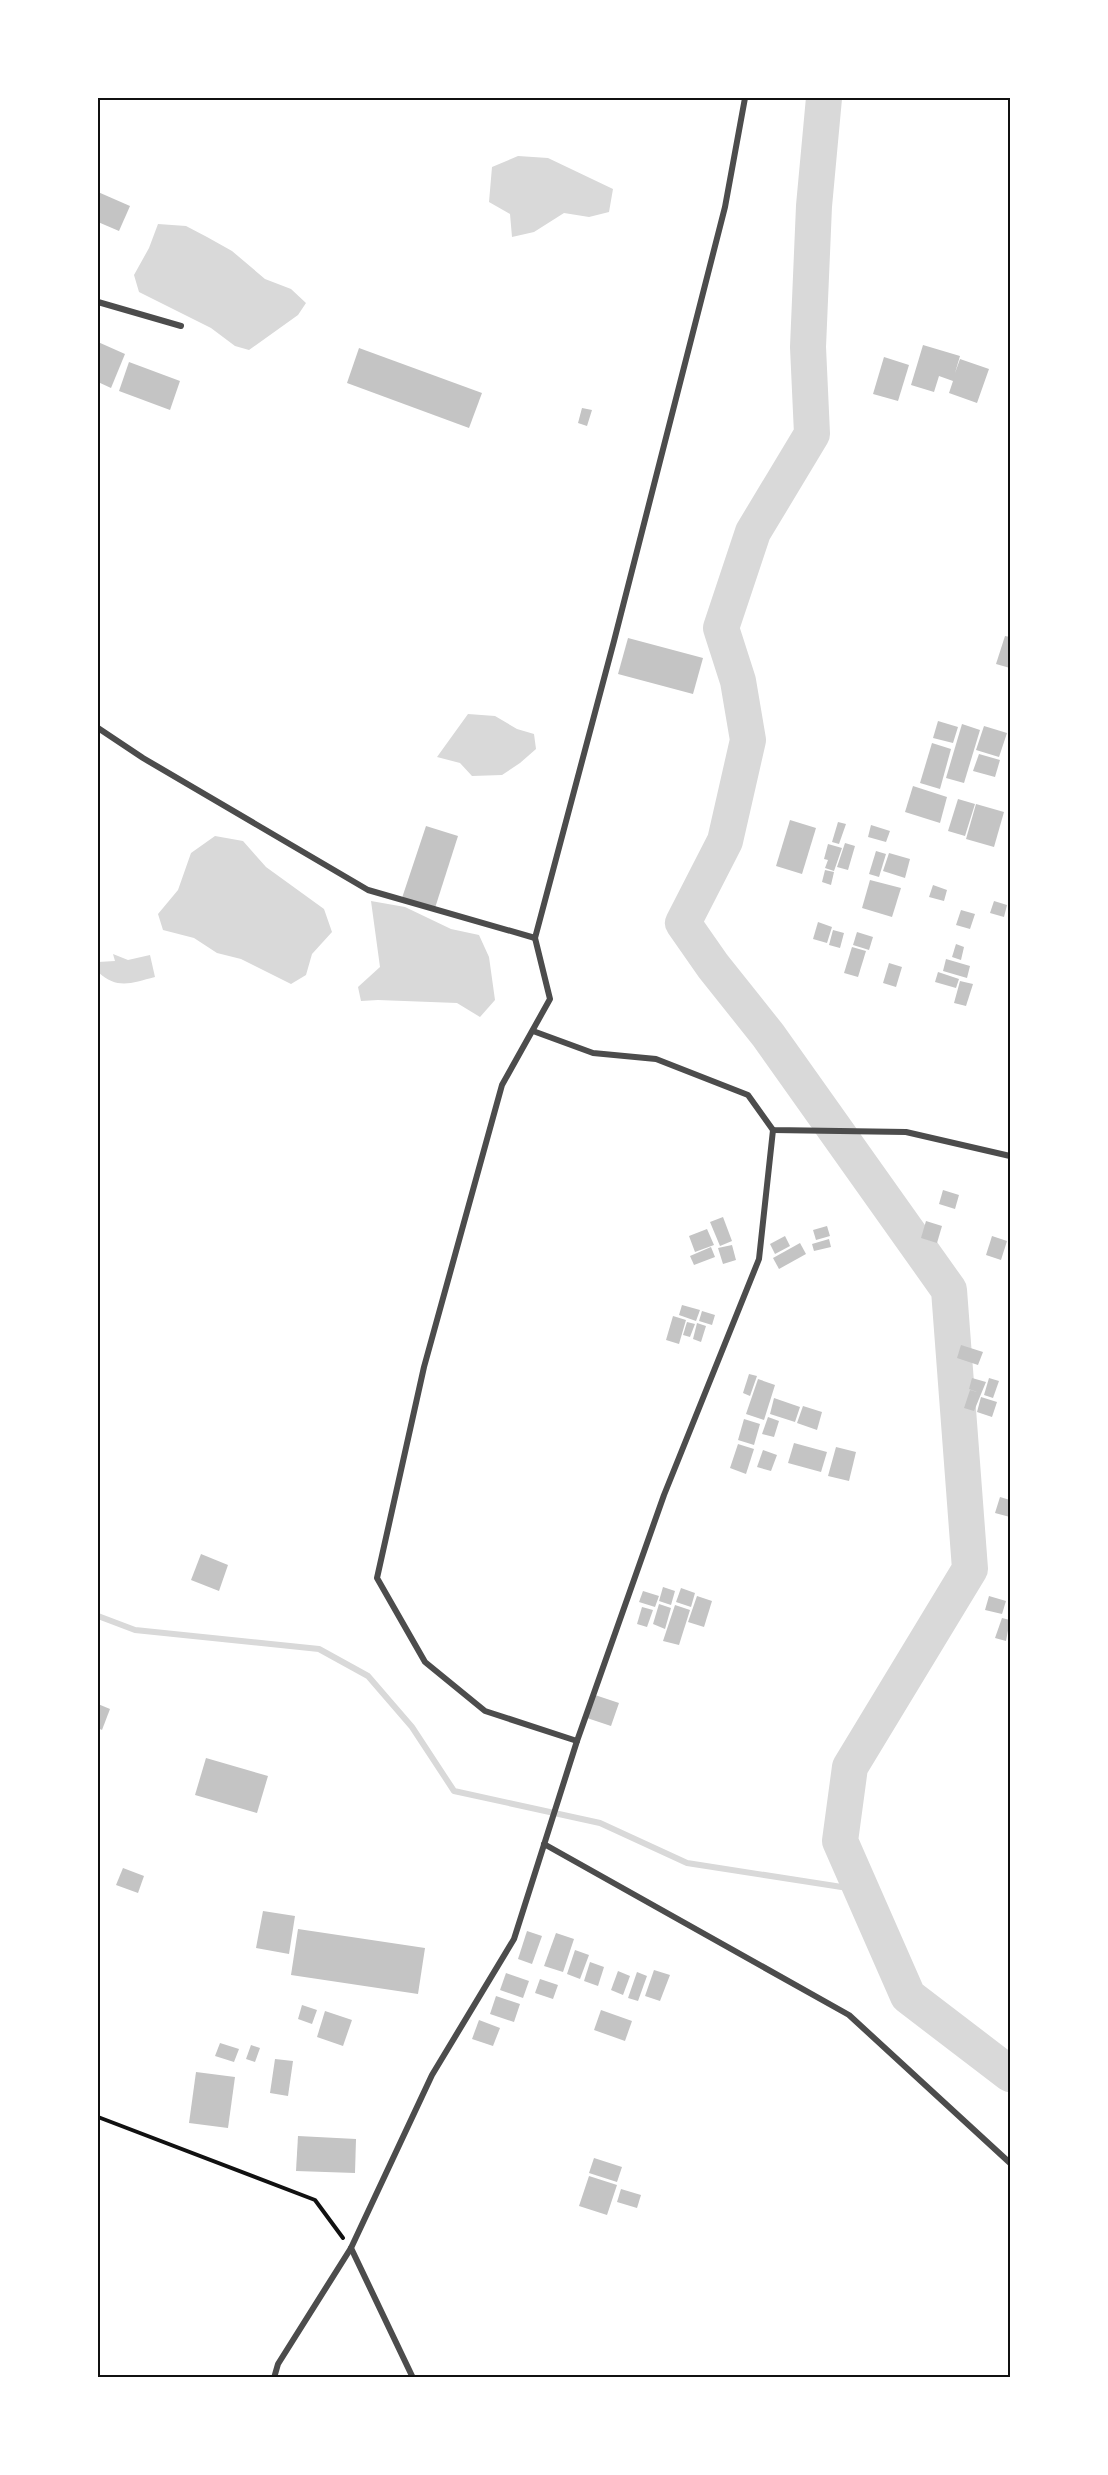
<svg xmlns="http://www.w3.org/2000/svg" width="1108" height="2475" viewBox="0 0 1108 2475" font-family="Helvetica,sans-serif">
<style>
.water{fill:#d9d9d9}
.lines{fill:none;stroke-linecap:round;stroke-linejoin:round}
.stream{stroke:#d9d9d9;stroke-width:6}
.river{stroke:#d9d9d9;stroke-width:36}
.building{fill:#c4c4c4}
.path{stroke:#111;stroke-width:4}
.minor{stroke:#4c4c4c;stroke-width:6}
.neatline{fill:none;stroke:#111;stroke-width:2}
</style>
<rect width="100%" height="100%" fill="#fff"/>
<g class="water">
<polygon points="518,156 548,158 613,189 609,212 589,217 564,213 534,232 512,237 510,214 489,202 492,167"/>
<polygon points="158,224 186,226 207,237 232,251 265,279 291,289 306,303 298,315 249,350 235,346 211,328 139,292 134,275 149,248"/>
<polygon points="468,714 495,716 517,729 534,734 536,749 520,763 502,775 472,776 460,763 437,757"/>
<polygon points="215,836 243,841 266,867 324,909 332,932 312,954 306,975 291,984 241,959 217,953 194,938 163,930 158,914 178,890 191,853"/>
<polygon points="371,901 405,907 451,929 479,935 489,957 495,1000 480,1017 457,1003 378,1000 361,1001 358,987 380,967"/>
<path d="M113,954L128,960L150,955L155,977C131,983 118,990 98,972V962L115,961Z"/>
</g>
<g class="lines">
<polyline class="stream" points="98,1616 135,1630 319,1649 368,1676 412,1727 454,1791 600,1823 687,1863 861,1890"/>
<polyline class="river" points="824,98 814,206 808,347 812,434 753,532 721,628 738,681 748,740 725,841 683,923 713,966 768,1035 949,1290 970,1569 850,1767 840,1841 908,1996 1010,2074"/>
</g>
<g class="building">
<polygon points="98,192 130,206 119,231 98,222"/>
<polygon points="98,342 125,354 111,388 98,382"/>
<polygon points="923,345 960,356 955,373 960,359 989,369 977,403 949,393 953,381 939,376 934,392 911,385"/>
<polygon points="359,348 482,393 469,428 347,383"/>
<polygon points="884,357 909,365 898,401 873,394"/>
<polygon points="129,362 180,381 170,410 119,391"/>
<polygon points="582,408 592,410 587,426 578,423"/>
<polygon points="1005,636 1010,637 1010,668 996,664"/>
<polygon points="628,638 703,658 693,694 618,674"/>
<polygon points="938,721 958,727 953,743 933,738"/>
<polygon points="962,724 980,730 964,783 946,778"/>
<polygon points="984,726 1007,733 999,757 976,750"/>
<polygon points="932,743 951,749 940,789 920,783"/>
<polygon points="979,754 1000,760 995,777 973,771"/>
<polygon points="913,786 947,797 940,823 905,812"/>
<polygon points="958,799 975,804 965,836 948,831"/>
<polygon points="976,804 1004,812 994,847 966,839"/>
<polygon points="790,820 816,828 802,874 776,866"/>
<polygon points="838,822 846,824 839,844 832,842"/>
<polygon points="871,825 890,831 886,842 868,837"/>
<polygon points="426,826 458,836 435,908 402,898"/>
<polygon points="845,843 855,846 848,870 837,867"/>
<polygon points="828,844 842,848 834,871 825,868 828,860 824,859"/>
<polygon points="876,851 886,854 879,877 869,874"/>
<polygon points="889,853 910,859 905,878 883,871"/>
<polygon points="825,870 834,872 831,885 822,882"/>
<polygon points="870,880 901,888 892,917 862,908"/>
<polygon points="933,885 947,890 944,901 929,897"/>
<polygon points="994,901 1007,905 1004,917 990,913"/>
<polygon points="961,910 975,914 970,929 956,925"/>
<polygon points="818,922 832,927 827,943 813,939"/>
<polygon points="833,930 844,933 840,948 829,945"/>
<polygon points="857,932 873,937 869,950 853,945"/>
<polygon points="956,944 964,947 961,960 952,957"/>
<polygon points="852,947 866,951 858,977 844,973"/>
<polygon points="946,959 970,966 967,978 943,971"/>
<polygon points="889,963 902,967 896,987 883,983"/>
<polygon points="938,972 959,979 956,988 935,982"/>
<polygon points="960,981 973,984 966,1006 954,1003"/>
<polygon points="943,1190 959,1195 955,1209 939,1204"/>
<polygon points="723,1217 732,1241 720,1246 710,1222"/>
<polygon points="926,1221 942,1226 937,1243 921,1238"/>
<polygon points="827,1226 830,1236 816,1240 813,1230"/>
<polygon points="707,1229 714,1245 695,1252 689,1236"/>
<polygon points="785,1236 790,1246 775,1254 770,1244"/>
<polygon points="992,1236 1007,1241 1001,1260 986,1255"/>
<polygon points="829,1239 831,1247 814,1251 812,1244"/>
<polygon points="800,1243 806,1254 779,1269 773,1258"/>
<polygon points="732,1245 736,1260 723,1264 718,1248"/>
<polygon points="711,1247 715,1257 694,1265 690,1256"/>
<polygon points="682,1305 700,1310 696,1321 679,1315"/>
<polygon points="702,1311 715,1315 712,1325 699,1321"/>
<polygon points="673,1316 686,1320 679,1344 666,1340"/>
<polygon points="687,1322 695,1324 690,1337 683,1335"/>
<polygon points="697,1323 706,1326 701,1342 693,1339"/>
<polygon points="961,1345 983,1352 978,1365 957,1358"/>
<polygon points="749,1374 757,1376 750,1396 743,1393"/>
<polygon points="972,1378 986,1382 974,1411 964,1408 970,1390 977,1392 969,1389"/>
<polygon points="989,1378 999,1381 993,1398 984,1395"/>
<polygon points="758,1379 775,1385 764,1420 746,1414"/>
<polygon points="981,1397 997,1402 992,1417 977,1412"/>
<polygon points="774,1398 800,1407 795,1422 770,1414"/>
<polygon points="803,1406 822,1412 817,1430 797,1423"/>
<polygon points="768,1417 779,1421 774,1437 762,1434"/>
<polygon points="744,1419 760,1424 754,1445 738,1440"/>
<polygon points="794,1443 827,1452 821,1472 788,1463"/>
<polygon points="738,1444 754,1449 746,1474 730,1468"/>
<polygon points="836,1447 856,1452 849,1481 828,1476"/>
<polygon points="763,1450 777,1455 771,1471 757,1467"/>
<polygon points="1000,1497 1010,1500 1010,1517 995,1513"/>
<polygon points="201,1554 228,1565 219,1591 191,1580"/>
<polygon points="663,1587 675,1591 671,1605 659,1601"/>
<polygon points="681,1588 695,1593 691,1607 676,1602"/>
<polygon points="643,1591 659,1596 655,1607 639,1602"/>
<polygon points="697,1596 712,1601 704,1627 688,1622"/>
<polygon points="989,1596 1006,1601 1002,1614 985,1610"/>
<polygon points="659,1604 671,1608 665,1629 653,1624"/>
<polygon points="675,1605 690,1610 679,1645 663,1641"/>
<polygon points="642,1607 653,1610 647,1627 637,1624"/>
<polygon points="1002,1618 1010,1620 1006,1641 995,1638"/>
<polygon points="595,1695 619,1703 611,1726 587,1718"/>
<polygon points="98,1704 110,1709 102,1730 98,1728"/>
<polygon points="206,1758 268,1776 257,1813 195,1795"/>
<polygon points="123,1868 144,1876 138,1893 116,1885"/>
<polygon points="263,1911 295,1916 289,1954 256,1948"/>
<polygon points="298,1929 425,1948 418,1994 291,1975"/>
<polygon points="527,1931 542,1936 532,1964 518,1959"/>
<polygon points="556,1933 574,1939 563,1972 544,1966"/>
<polygon points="575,1950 589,1955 580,1979 567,1974"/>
<polygon points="590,1962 604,1967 598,1986 584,1981"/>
<polygon points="654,1970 670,1975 660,2001 645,1996"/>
<polygon points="618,1971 630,1976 623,1995 611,1990"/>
<polygon points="637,1972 647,1976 638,2001 628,1998"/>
<polygon points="506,1973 529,1981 523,1998 500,1990"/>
<polygon points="540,1979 558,1985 553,1999 535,1993"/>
<polygon points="496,1996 520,2004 514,2022 490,2014"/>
<polygon points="302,2005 317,2010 312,2024 298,2019"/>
<polygon points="601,2010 632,2021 625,2041 594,2030"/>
<polygon points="325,2011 352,2020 343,2046 317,2037"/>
<polygon points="479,2020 500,2028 493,2046 472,2039"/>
<polygon points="220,2043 239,2049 234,2062 215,2056"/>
<polygon points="251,2045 260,2048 255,2062 246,2059"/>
<polygon points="275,2059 293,2061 288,2096 270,2093"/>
<polygon points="196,2072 235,2077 228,2128 189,2123"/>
<polygon points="298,2136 356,2139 355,2173 296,2171"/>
<polygon points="594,2158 622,2167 617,2182 589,2173"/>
<polygon points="589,2176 617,2185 607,2215 579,2206"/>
<polygon points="621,2189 641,2195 637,2208 617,2202"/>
</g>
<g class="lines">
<polyline class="path" points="98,2117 315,2200 343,2238"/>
<g class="minor">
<polyline points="98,302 181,326"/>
<polyline points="98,728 143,758 368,890 535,938"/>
<polyline points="533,1031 593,1053 656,1059 748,1095 773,1130 906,1132 1010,1156"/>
<polyline points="577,1741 485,1711 425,1662 377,1578 424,1367 502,1085 550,999 535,938 614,641 725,207 745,98"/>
<polyline points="544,1844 849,2015 1010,2163"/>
<polyline points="351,2248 413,2378"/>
<polyline points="274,2378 278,2364 351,2248 432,2075 514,1939 577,1741 664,1495 759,1259 773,1130"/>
</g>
</g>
<rect width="1108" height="2475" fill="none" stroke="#ffffff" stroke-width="198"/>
<rect x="99" y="99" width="910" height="2277" class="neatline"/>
</svg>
